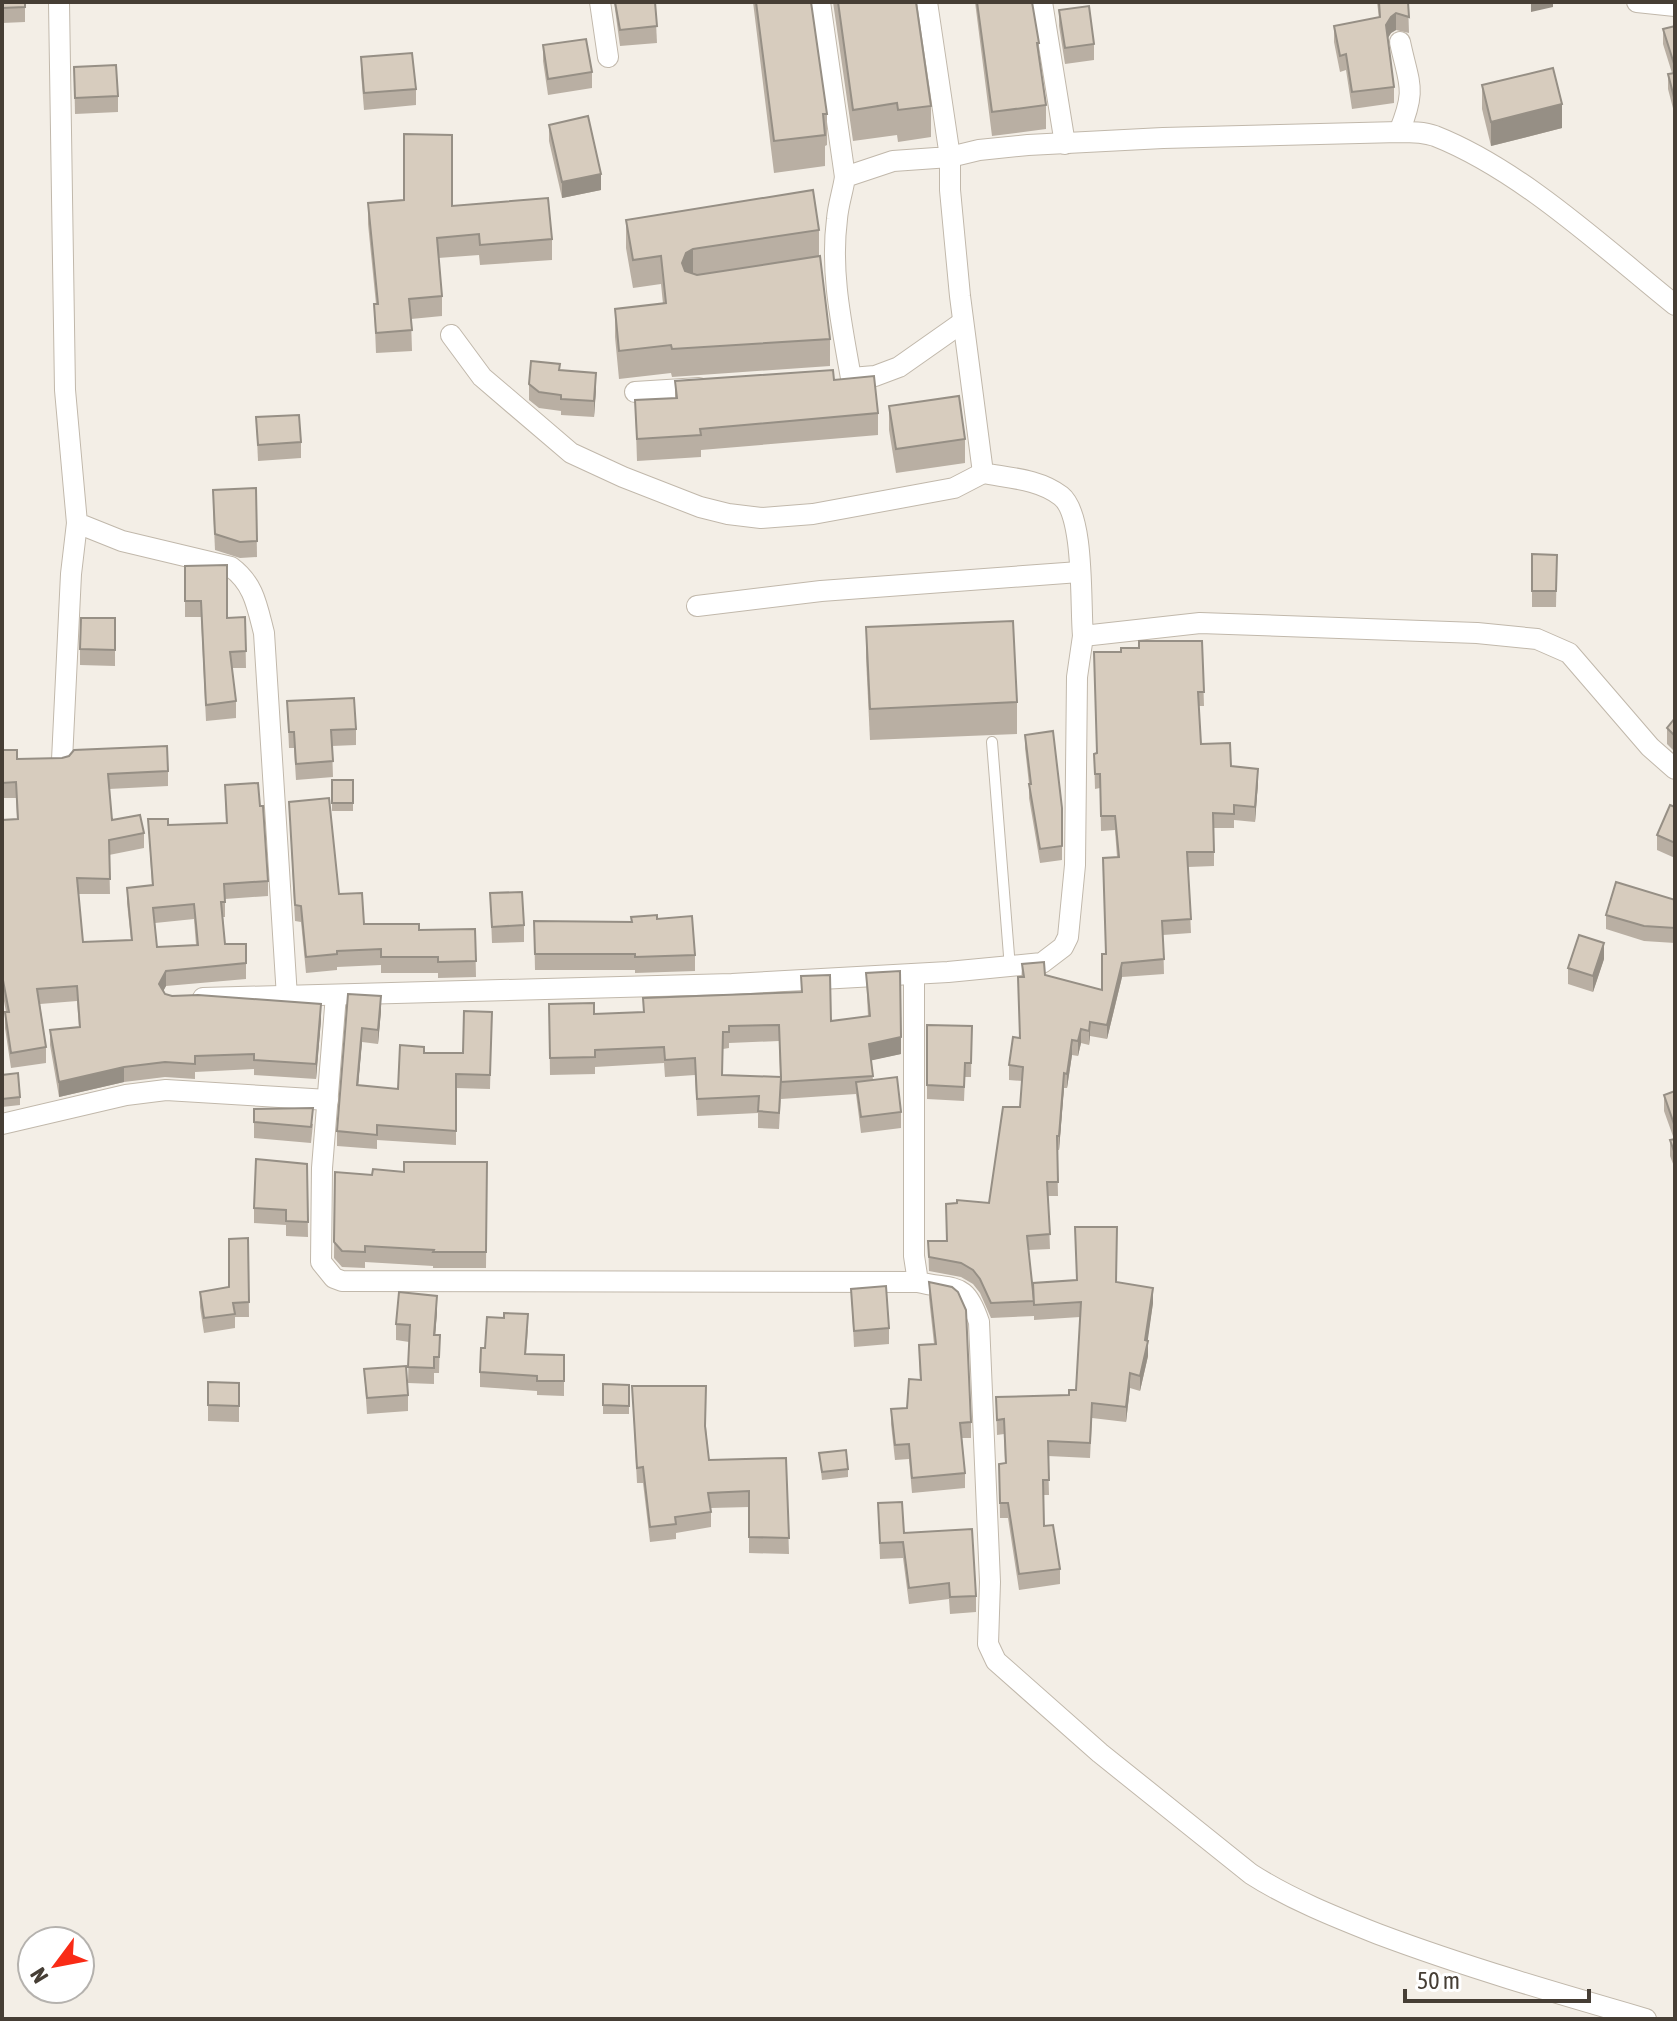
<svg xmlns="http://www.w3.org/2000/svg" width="1677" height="2021" viewBox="0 0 1677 2021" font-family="'Asap Condensed',sans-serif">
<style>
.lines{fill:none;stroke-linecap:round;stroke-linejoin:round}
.service-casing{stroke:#c1b8ab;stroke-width:12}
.minor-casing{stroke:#c1b8ab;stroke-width:22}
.service{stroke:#fff;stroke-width:10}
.minor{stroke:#fff;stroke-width:20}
.wall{fill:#b9afa3;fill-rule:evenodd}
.shaded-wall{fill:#968f85}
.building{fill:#d7ccbe;stroke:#968f85;stroke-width:2;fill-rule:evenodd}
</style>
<rect width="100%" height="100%" fill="#f3eee6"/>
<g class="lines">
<g class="service-casing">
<polyline id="service" points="992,742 1010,968"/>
</g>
<g class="minor-casing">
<g id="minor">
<path d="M59,2L65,390L77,523L122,541L231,567C254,584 257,606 264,633L287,997"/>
<polyline points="600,2 608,57"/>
<polyline points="820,2 845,177"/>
<path d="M927,2L950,157L893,161L845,177C843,191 838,205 837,219C830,273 842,326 851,378L875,376L899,367L963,322"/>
<polyline points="1042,2 1065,144"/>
<polyline points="1637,2 1675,6"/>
<path d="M1399,132C1417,88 1409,85 1400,42"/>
<path d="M1675,305C1603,247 1521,170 1435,136C1424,132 1411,132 1399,132L1163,138L1028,145L979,150L950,157V190L960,296L983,473C1009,478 1039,479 1061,496C1085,515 1080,604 1083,636L1200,623L1477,633L1537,639L1569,653L1650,747L1675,769"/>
<polyline points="451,335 482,377 571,453 623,477 700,507 728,514 761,518 813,514 954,488 983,473"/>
<polyline points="635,392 699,388"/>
<polyline points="697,606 821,591 1079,572"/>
<polyline points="62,760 71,574 77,523"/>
<path d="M914,974V1256L918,1282C955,1291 965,1280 979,1322L990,1582L988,1644L996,1661L1100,1753L1251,1874C1290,1899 1335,1917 1378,1934C1466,1967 1556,1993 1646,2019"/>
<polyline points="336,995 322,1168 321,1262 334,1278 342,1281 918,1282"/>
<polyline points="203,998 732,984 948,972 1042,963 1063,947 1068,937 1075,865 1077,677 1083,636"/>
<polyline points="2,1124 126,1095 166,1090 328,1100"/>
</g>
</g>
<use href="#service" class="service"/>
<use href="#minor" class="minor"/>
</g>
<g class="wall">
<polygon points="2,2 25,2 25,22 2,23"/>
<polygon points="614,2 655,2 657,43 620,46"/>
<polygon points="753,2 811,2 827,114 827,145 825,146 825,166 774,173"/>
<polygon points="833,2 916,2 931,106 931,137 898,142 897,135 853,141"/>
<polygon points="975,2 977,2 1039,43 1039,60 1046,105 1046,129 992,136"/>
<polygon points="1377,2 1408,2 1409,33 1396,30 1391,33 1388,38 1394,87 1394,103 1352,109 1346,70 1340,72 1334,42 1334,26 1379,18"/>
<polygon points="1059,10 1094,44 1094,60 1065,64 1059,26"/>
<polygon points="1675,26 1675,116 1668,89 1668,74 1672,73 1663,44 1663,29"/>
<polygon points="543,45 592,72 592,88 548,95 543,61"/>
<polygon points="361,57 416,89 416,105 364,110 361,73"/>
<polygon points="74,67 118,96 118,112 75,114"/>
<polygon points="1482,85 1562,128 1491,146 1482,109"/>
<polygon points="549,125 601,190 562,198 549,141"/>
<polygon points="368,203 452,206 552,239 552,260 480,265 479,255 438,258 442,296 442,316 411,319 412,351 376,353 374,304 376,304 368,224"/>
<polygon points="626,220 819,230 819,256 830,339 830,366 672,377 671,373 619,379 615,337 615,309 663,304 661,284 633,288 626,248"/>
<polygon points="560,370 596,389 594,417 561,415 561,411 539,408 529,400 529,384"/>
<polygon points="834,380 878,413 878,435 701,450 701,457 637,461 635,400 675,398 675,381"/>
<polygon points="889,406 965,439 965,463 896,473 889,430"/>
<polygon points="256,417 301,442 301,458 258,461"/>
<polygon points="256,488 257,557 240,558 215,550 213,506"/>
<polygon points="1532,554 1557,555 1556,607 1532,607"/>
<polygon points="185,566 227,618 245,617 246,668 232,668 236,701 236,718 206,721 201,617 185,617"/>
<polygon points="115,618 115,666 80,665 80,649"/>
<polygon points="866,627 1017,702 1017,734 870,740 866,658"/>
<polygon points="1202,641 1204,706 1199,706 1201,744 1231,766 1258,783 1255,822 1234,820 1234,828 1214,828 1214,866 1188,867 1191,933 1163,935 1164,974 1122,977 1107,1039 1090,1036 1089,1045 1081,1043 1078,1056 1072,1055 1067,1088 1064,1088 1059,1150 1057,1150 1058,1196 1048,1196 1050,1249 1028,1250 1033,1293 1077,1280 1075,1227 1116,1282 1153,1303 1147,1341 1148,1356 1140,1391 1130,1388 1126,1422 1092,1418 1090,1458 1048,1456 1049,1495 1043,1495 1044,1526 1060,1569 1060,1584 1019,1590 1008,1518 1000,1518 999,1464 1005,1463 1004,1434 997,1435 996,1397 1069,1395 1076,1390 1080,1317 1034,1320 1034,1312 1034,1316 991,1318 980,1293 973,1284 961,1277 929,1271 928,1241 946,1241 989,1203 1020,1107 1022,1081 1009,1080 1009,1065 1019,1038 1022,964 1045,975 1102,990 1105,954 1117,857 1115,830 1101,831 1100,788 1095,789 1094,754 1097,753 1121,652 1139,648"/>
<polygon points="287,701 356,729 356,745 332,746 333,777 296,780 294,748 289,748"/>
<polygon points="1675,718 1675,752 1667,744 1667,728"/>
<polygon points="1025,735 1062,808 1062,860 1040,863 1029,798 1029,784 1025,748"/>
<path d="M2,750L17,759L168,771V786L109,789L112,820L144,833V848L109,855L110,894H78L83,942L131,940L127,903V888L152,886L148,819L168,825L226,823L225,785L260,806L268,881V896L225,899V917H223L225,944H246V979L166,986L163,991L165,994L172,996L321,1020L316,1079L254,1075V1069L195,1072V1079L165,1077L124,1082L59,1097L50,1045V1030L79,1027L77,1001L40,1004L46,1047V1063L11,1068L5,1028V1012H6L2,990V820L17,819L16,798H2ZM194,919L196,945L157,947L155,923Z"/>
<rect x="332" y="780" width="21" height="31"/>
<polygon points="289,802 339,894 364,924 419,930 475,929 476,977 438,978 438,973 381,973 381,965 337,967 337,970 306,973 301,922 295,921"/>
<polygon points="1675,807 1675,858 1657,850 1657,835"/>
<polygon points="490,893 524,925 524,942 492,943"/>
<polygon points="1675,897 1675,943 1644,941 1606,929 1606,915 1675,900"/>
<polygon points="657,919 695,955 695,971 635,973 635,970 535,970 534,921 631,922"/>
<polygon points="1604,959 1593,992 1568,984 1568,968"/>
<path d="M866,973L901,1054L871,1060L873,1080L901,1112V1128L861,1133L856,1094L781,1099V1094L779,1129L758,1128V1113L697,1116L695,1075L665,1077L664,1063L595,1067V1074L550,1075L549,1004L594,1014L643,1012V998L831,1021L868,1017ZM779,1041L780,1077L722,1075L723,1049L729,1048V1043Z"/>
<polygon points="348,994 381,1011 378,1044 362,1042 358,1085 398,1089 424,1053 463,1053 492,1012 490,1089 456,1088 456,1145 377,1140 377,1149 337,1146 337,1131"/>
<polygon points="927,1025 972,1026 971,1077 965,1077 964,1101 927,1099"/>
<polygon points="2,1075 20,1097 20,1105 2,1107"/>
<polygon points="1675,1091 1675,1169 1670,1156 1670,1140 1674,1139 1664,1111 1664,1095"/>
<polygon points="254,1109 313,1124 311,1143 254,1138"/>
<polygon points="487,1162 486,1268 433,1268 433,1266 365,1262 365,1268 342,1267 334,1258 335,1172 372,1175"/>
<polygon points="307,1164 308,1237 286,1236 286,1225 254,1223 254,1208"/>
<polygon points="248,1238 249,1317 235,1317 235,1328 204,1333 200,1307 200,1292 229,1287"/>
<polygon points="929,1282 971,1422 971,1438 962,1438 965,1473 965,1488 912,1493 909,1459 895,1460 891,1424 891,1409 907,1408 920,1380 919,1345 934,1344 929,1298"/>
<polygon points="851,1289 889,1328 889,1344 854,1347"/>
<polygon points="437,1312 435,1335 440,1335 439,1373 434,1373 434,1384 408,1383 409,1342 396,1340 396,1324"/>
<polygon points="528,1329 526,1354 564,1355 564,1396 537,1395 537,1391 480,1387 480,1372 485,1348"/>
<polygon points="364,1369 408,1395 408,1411 367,1414"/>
<polygon points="208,1382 239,1383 239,1422 208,1421"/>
<polygon points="603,1384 629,1385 629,1414 603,1414"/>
<polygon points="632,1386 706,1427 709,1460 786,1458 789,1554 749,1553 749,1507 711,1508 711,1527 676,1533 676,1539 650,1542 643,1483 637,1483"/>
<polygon points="819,1453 848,1469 848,1477 822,1480"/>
<polygon points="878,1503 904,1533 976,1596 976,1612 950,1614 949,1599 909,1604 903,1558 880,1559"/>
</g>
<g class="shaded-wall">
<polygon points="1531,2 1553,2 1553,7 1531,12"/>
<polygon points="1396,13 1396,30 1391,33 1386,41 1386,25 1391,17"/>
<polygon points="1562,104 1562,128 1491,146 1491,122"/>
<polygon points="601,174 601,190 562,198 562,182"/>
<polygon points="693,249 693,277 682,291 682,263 686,253"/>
<polygon points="596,373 596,389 594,417 594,401"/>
<polygon points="1258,769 1258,783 1255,822 1255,807"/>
<polygon points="1604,943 1604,959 1593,992 1593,976"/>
<polygon points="1122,963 1122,977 1107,1039 1107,1025"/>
<polygon points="166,971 166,986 159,999 159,984"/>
<polygon points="381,996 381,1011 378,1044 378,1030"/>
<polygon points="321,1004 321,1020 316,1079 316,1064"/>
<polygon points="1090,1022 1090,1036 1089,1045 1089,1031"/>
<polygon points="362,1028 362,1042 357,1099 357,1085"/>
<polygon points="1081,1029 1081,1043 1078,1056 1078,1041"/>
<polygon points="901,1037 901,1054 869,1061 869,1044"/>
<polygon points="1072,1040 1072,1055 1067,1088 1067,1074"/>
<polygon points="124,1067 124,1082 59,1097 59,1082"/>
<polygon points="1064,1073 1064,1088 1059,1150 1059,1136"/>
<polygon points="1153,1288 1153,1303 1146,1353 1148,1341 1148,1356 1140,1391 1140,1376"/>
<polygon points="437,1296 437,1312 434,1351 434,1335"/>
<polygon points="1130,1373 1130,1388 1126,1422 1126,1407"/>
</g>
<g class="building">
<polygon points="2,2 25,2 25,7 2,8"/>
<polygon points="615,2 655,2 657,26 620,30"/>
<polygon points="756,2 811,2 827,114 823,114 825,135 774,141"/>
<polygon points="838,2 916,2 931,106 898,110 897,103 853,110"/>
<polygon points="977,2 1032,2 1039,43 1037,43 1046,105 992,112"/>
<polygon points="1379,2 1408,2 1409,17 1396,13 1391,17 1386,25 1394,87 1352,92 1346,54 1340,56 1334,26 1380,17"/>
<polygon points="1089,6 1094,44 1065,48 1059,10"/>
<polygon points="1675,26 1675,67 1663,29"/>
<polygon points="586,39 592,72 548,79 543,45"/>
<polygon points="412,53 416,89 364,93 361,57"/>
<polygon points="116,65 118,96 75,98 74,67"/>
<polygon points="1553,68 1562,104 1491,122 1482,85"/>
<polygon points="1675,73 1675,101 1668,74"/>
<polygon points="588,116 601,174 562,182 549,125"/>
<polygon points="404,134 452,135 452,206 548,198 552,239 480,245 479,234 437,238 442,296 409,299 412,330 376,333 374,304 378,304 368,203 404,200"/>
<polygon points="813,190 819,230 693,249 686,253 682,263 685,271 697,275 820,256 830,339 672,349 671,345 619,351 615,309 666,303 661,256 633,260 626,220"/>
<polygon points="531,361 560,364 559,370 596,373 594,401 561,399 561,395 539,392 529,384"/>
<polygon points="833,370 834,380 874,376 878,413 700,429 701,435 637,439 635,400 677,398 675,381"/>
<polygon points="959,396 965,439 896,449 889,406"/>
<polygon points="299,415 301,442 258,445 256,417"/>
<polygon points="256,488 257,541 240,542 215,534 213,490"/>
<polygon points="1532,554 1557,555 1556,591 1532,591"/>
<polygon points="227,565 227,618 245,617 246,651 230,652 236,701 206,705 201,601 185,601 185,566"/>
<polygon points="81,618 115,618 115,650 80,649"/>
<polygon points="1013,621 1017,702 870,709 866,627"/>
<polygon points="1139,641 1202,641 1204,692 1198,692 1201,744 1230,743 1231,766 1258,769 1255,807 1234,805 1234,814 1213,813 1214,852 1187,852 1191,919 1162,921 1164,959 1122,963 1107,1025 1090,1022 1089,1031 1081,1029 1078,1041 1072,1040 1067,1074 1064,1073 1059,1136 1057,1136 1058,1182 1047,1182 1050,1234 1027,1236 1034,1301 991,1303 980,1279 973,1270 961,1263 929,1257 928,1241 947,1241 946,1204 957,1203 957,1200 989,1203 1003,1107 1020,1107 1023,1067 1009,1065 1013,1037 1020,1038 1018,977 1024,977 1022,964 1044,962 1045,975 1102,990 1102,954 1106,954 1103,858 1119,857 1115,816 1101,816 1100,774 1095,774 1094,754 1097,753 1094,652 1121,652 1121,648 1139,648"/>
<polygon points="354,698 356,729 331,730 333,761 296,764 294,732 289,732 287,701"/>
<polygon points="1675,718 1675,736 1667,728"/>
<polygon points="1053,731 1062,808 1062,846 1040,849 1029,784 1031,784 1025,735"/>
<path d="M167,746L168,771L108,774L112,820L140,815L144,833L109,840L110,879L77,878L83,942L132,940L127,888L153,885L148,819H168V825L227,823L225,785L258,783L260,806H263L268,881L224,884L225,902H221L225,944H246V963L166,971L159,984L165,994L172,996L198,995L321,1004L316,1064L254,1060V1054L195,1056V1064L165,1062L124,1067L59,1082L50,1030L80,1027L77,986L37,989L46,1047L11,1053L5,1012H9L2,975V820L18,819L16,782L2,783V750H17V759L62,758L69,756L74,750ZM194,904L198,945L157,947L153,908Z"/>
<rect x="332" y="780" width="21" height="23"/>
<polygon points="329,798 339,894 362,893 364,924 419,924 419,930 475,929 476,961 438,962 438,957 381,957 381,949 337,951 337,954 306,957 301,906 295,905 289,802"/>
<polygon points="1670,805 1675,807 1675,843 1657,835"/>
<polygon points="1616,882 1675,900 1675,897 1675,928 1644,926 1606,915"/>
<polygon points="522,892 524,925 492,927 490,893"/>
<polygon points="657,915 657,919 692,916 695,955 635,957 635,954 535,954 534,921 632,922 631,917"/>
<polygon points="1579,935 1604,943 1593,976 1568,968"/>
<path d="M900,971L901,1037L869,1044L873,1076L781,1082V1077L779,1113L758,1111L759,1096L697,1099L695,1058L665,1060L664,1047L595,1050V1057L550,1058L549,1004L594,1003V1014L644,1012L643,998L802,992L801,976L830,975L831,1021L870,1016L866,973ZM779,1025L781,1077L722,1075L723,1032H729V1026Z"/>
<polygon points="348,994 381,996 378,1030 362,1028 357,1085 398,1089 400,1045 424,1047 424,1053 463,1053 464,1011 492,1012 490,1075 456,1074 456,1131 377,1125 377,1135 337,1131"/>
<polygon points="927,1025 972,1026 971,1063 965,1063 964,1087 927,1085"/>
<polygon points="18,1073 20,1097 2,1099 2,1075"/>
<polygon points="897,1077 901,1112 861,1117 856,1082"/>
<polygon points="1675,1091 1675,1127 1664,1095"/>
<polygon points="313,1108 311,1127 254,1122 254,1109"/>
<polygon points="1675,1139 1675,1154 1670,1140"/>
<polygon points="256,1159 307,1164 308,1222 286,1221 286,1210 254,1208"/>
<polygon points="404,1162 487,1162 486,1252 433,1252 434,1250 365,1246 365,1252 342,1251 334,1242 335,1172 372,1175 373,1169 404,1172"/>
<polygon points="1075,1227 1117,1227 1116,1282 1153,1288 1145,1340 1148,1341 1140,1376 1130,1373 1126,1407 1092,1403 1090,1443 1048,1441 1049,1480 1043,1480 1044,1526 1053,1525 1060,1569 1019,1574 1008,1503 1000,1503 999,1464 1006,1463 1004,1419 997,1420 996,1397 1069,1395 1069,1390 1076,1390 1081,1302 1034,1305 1033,1283 1077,1280"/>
<polygon points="248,1238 249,1302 233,1303 235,1314 204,1318 200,1292 229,1287 229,1239"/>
<polygon points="929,1282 952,1287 958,1292 966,1310 971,1422 960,1423 965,1473 912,1478 909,1444 895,1445 891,1409 907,1408 909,1379 921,1380 919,1345 936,1344"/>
<polygon points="886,1286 889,1328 854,1331 851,1289"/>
<polygon points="399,1292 437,1296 434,1335 440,1335 439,1357 434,1357 434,1368 408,1367 410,1325 396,1324"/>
<polygon points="504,1313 528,1314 525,1354 564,1355 564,1381 537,1381 537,1376 480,1372 481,1348 485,1348 487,1317 504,1318"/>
<polygon points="406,1366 408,1395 367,1398 364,1369"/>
<polygon points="208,1382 239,1383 239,1406 208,1405"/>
<polygon points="603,1384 629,1385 629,1406 603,1405"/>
<polygon points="632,1386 706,1386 705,1426 709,1460 786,1458 789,1538 749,1537 749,1491 708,1493 711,1512 675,1517 676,1524 650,1527 643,1467 637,1468"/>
<polygon points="846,1450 848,1469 822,1472 819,1453"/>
<polygon points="902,1502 904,1533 972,1529 976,1596 950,1597 949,1583 909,1588 903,1542 880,1543 878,1503"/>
</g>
<rect width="1677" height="2021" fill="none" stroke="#463e35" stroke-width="8"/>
<g transform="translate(56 1965) rotate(238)"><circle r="38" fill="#ffffff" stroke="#b5b2ae" stroke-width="2"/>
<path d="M0-6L14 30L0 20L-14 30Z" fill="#f92b16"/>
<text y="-12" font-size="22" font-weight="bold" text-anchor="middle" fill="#463e35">N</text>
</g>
<path d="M1405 1989v12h184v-12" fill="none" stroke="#463e35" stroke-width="4"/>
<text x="1417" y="1989" font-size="24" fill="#463e35" stroke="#ffffff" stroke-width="6" paint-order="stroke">50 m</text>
</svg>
